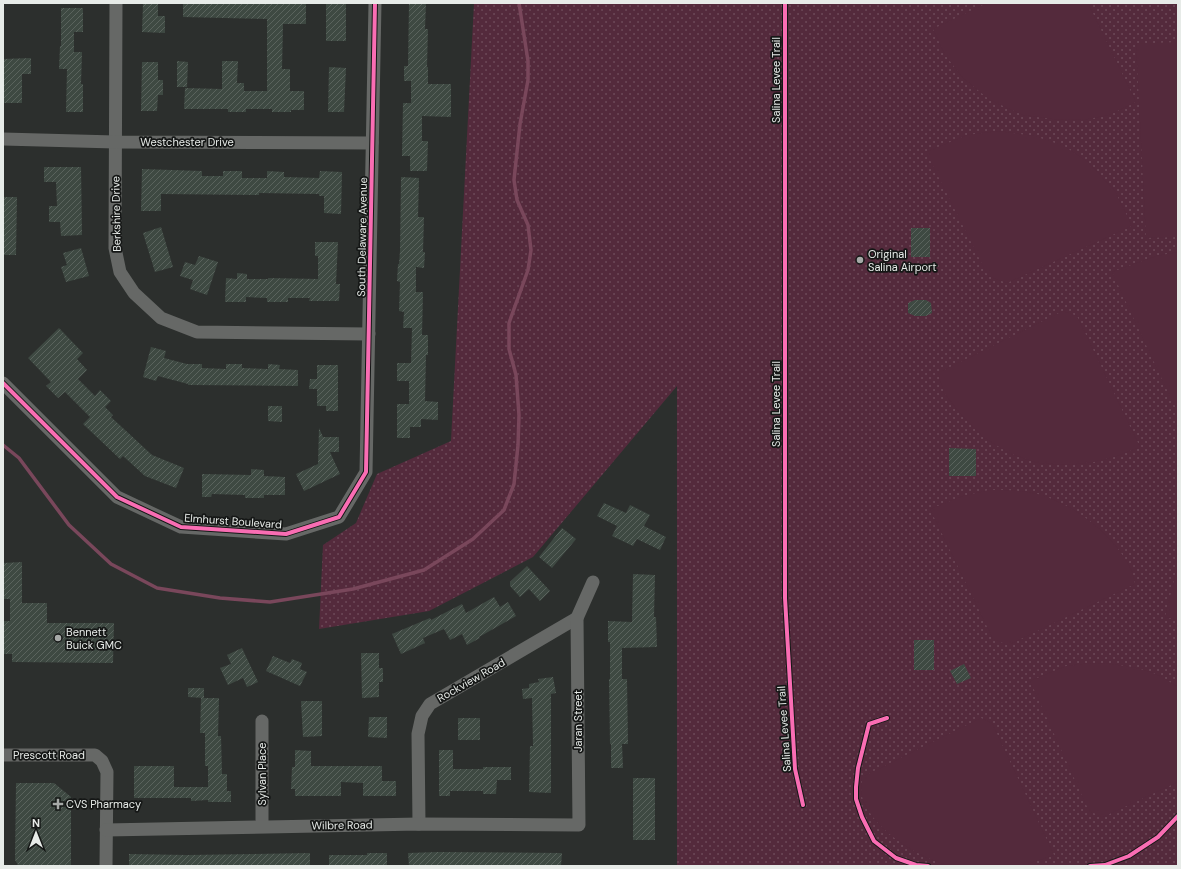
<svg xmlns="http://www.w3.org/2000/svg" width="1181" height="869" viewBox="0 0 1181 869" font-family="'DM Sans',sans-serif">
<style>
.park{fill:url(#park-dots)}
.garden{fill:#542a3c}
.lines{fill:none;stroke-linecap:round;stroke-linejoin:round}
.stream{stroke:#79475b;stroke-width:3.5}
.building{fill:url(#building-hatch)}
.minor{stroke:#666866;stroke-width:13}
.cycleway-casing{stroke:#151716;stroke-width:6}
.cycleway{stroke:#f96db3;stroke-width:4}
.poi-dot{fill:#a6a9a7;stroke:#151716;stroke-width:1.5}
.labels{text-anchor:middle;stroke-width:3.5;stroke-linejoin:round;paint-order:stroke}
.street-label{font-size:11px;fill:#e7ebe8;stroke:#151716}
.poi-label{font-size:11px;fill:#e7ebe8;stroke:#151716;text-anchor:start}
</style>
<defs>
<pattern id="park-dots" width="8" height="8" patternUnits="userSpaceOnUse"><rect width="8" height="8" fill="#542a3c"/><path d="M2 2h.1M6 6h.1" fill="none" stroke="#6d4958" stroke-width="1.8" stroke-linecap="round"/></pattern>
<pattern id="building-hatch" width="6" height="6" patternUnits="userSpaceOnUse"><rect width="6" height="6" fill="#3e4942"/><path d="M-1 1l2-2M0 6l6-6M5 7l2-2" fill="none" stroke="#5a635d"/></pattern>
</defs>
<rect width="100%" height="100%" fill="#2c2f2d"/>
<polygon class="park" points="474,3 1178,3 1178,866 677,866 677,386 533,557 429,611 319,629 323,545 356,523 377,474 451,441"/>
<g class="garden">
<polygon points="987,3 1088,3 1136,102 1109,115 1083,120 1052,119 1023,115 990,100 963,78 945,55 933,29"/>
<polygon points="1178,42 1178,237 1146,238 1136,44"/>
<polygon points="998,131 1034,136 1064,146 1088,162 1115,191 1132,226 1007,283 988,276 926,152 967,135"/>
<polygon points="1178,252 1178,406 1174,405 1112,272 1156,256"/>
<polygon points="1063,311 1077,316 1140,447 1117,456 1094,462 1068,465 1037,463 1009,453 983,437 959,412 944,393 938,373"/>
<path d="M989,490C1005,490 1022,490 1038,494C1075,505 1113,534 1131,569C1133,573 1134,579 1135,584L1008,645L993,639L930,509L963,496Z"/>
<polygon points="1178,564 1178,620 1165,617"/>
<path d="M1091,663C1115,664 1140,666 1162,677C1167,680 1173,684 1178,687V782L1103,817L1089,811L1030,681L1066,666Z"/>
<path d="M981,718L992,723L1054,855L1028,864H944C914,855 868,826 861,793C861,788 862,782 862,777Z"/>
</g>
<g class="lines">
<polyline class="stream" points="3,445 19,458 69,525 111,564 157,588 220,598 270,602 353,589 424,570 473,539 504,510 514,484 518,445 519,415 516,375 509,349 509,323 528,270 531,250 528,225 517,200 514,180 520,124 528,80 528,61 519,3"/>
</g>
<g class="building">
<polygon points="143,3 158,3 158,16 165,16 165,33 142,32"/>
<polygon points="183,3 306,4 306,24 283,24 282,69 290,69 290,91 304,91 304,110 291,110 291,112 272,112 272,109 246,109 246,112 228,112 228,109 184,109 185,88 222,89 222,61 238,61 237,83 244,83 244,91 267,91 267,19 183,17"/>
<polygon points="409,3 426,3 425,29 428,29 427,67 428,67 428,84 451,84 451,117 422,116 422,141 428,141 427,171 410,171 410,156 402,156 403,103 411,103 411,81 404,81 404,66 408,66"/>
<rect x="326" y="4" width="20" height="37"/>
<polygon points="61,8 83,8 83,32 74,32 74,52 82,52 81,84 83,84 83,112 66,112 67,69 59,69 60,46 61,46"/>
<polygon points="31,58 31,74 22,74 22,103 3,103 3,59"/>
<polygon points="177,61 188,62 187,87 177,87"/>
<polygon points="142,62 158,62 158,80 163,80 163,95 158,95 157,111 141,111"/>
<polygon points="329,67 346,68 344,112 328,112"/>
<polygon points="44,167 81,167 82,235 61,236 60,222 49,222 49,206 57,206 56,182 44,182"/>
<polygon points="142,169 202,171 202,176 223,176 223,171 242,171 242,178 267,178 267,171 284,172 284,177 319,178 320,171 342,172 341,214 324,213 324,196 319,196 319,194 259,193 259,195 161,194 161,211 141,211"/>
<polygon points="401,177 419,178 418,217 424,217 423,252 425,252 424,268 416,267 416,292 423,292 422,335 428,335 428,355 426,355 425,401 438,402 438,420 421,419 421,427 410,427 410,438 397,438 397,404 409,404 409,381 397,381 397,363 411,363 412,328 403,328 404,312 399,311 400,282 397,281 398,264 399,264 400,251"/>
<polygon points="3,197 17,197 16,255 3,255"/>
<polygon points="161,227 173,267 155,272 143,233"/>
<rect x="911" y="228" width="19" height="29"/>
<polygon points="315,242 338,242 336,284 340,284 339,301 309,301 310,298 288,298 288,302 267,302 267,298 246,297 246,302 225,302 226,278 237,279 237,273 247,274 247,279 268,279 268,278 318,279 318,256 315,256"/>
<polygon points="81,248 89,276 66,282 61,267 67,265 63,253"/>
<polygon points="199,256 218,262 207,295 190,289 193,280 180,276 185,262 195,265"/>
<polygon points="915,300 926,300 931,303 932,313 926,316 915,316 908,313 908,303"/>
<polygon points="59,328 83,353 77,359 87,370 78,379 95,396 100,390 111,401 105,407 113,415 111,417 152,455 184,468 176,488 145,476 123,456 120,459 83,424 90,417 65,392 58,398 46,386 51,382 28,358"/>
<polygon points="151,347 166,351 164,358 187,364 202,364 202,368 226,369 226,364 242,364 242,368 268,369 268,364 280,365 279,369 298,370 298,386 188,385 188,384 158,376 156,381 143,377"/>
<polygon points="317,365 338,365 338,411 326,411 326,406 317,406 317,389 309,389 310,379 317,379"/>
<polygon points="268,406 282,406 282,422 268,421"/>
<polygon points="319,428 323,437 339,437 339,452 330,452 340,474 304,491 296,474 318,464"/>
<polygon points="949,448 976,449 976,476 949,476"/>
<polygon points="251,469 264,470 264,476 285,477 285,495 264,495 264,498 245,498 245,495 212,494 211,497 202,497 202,474 251,475"/>
<polygon points="604,503 626,513 630,505 650,515 644,526 666,537 660,550 637,539 633,546 612,536 617,526 597,516"/>
<polygon points="562,528 576,539 552,568 539,557"/>
<polygon points="22,562 22,603 47,603 47,623 114,623 113,663 12,662 12,654 3,654 3,621 10,621 10,599 3,599 3,563"/>
<polygon points="527,566 550,591 540,601 529,589 520,597 510,586 510,582"/>
<polygon points="633,574 655,575 654,617 656,617 657,647 622,648 622,679 627,679 628,744 622,744 623,768 611,768 611,744 610,744 609,679 610,679 610,642 608,642 608,621 632,622"/>
<polygon points="494,597 500,607 508,602 516,616 479,637 480,638 467,645 462,634 450,640 444,629 423,638 425,643 401,654 392,634 430,618 431,620 462,604 466,613"/>
<rect x="914" y="640" width="20" height="30"/>
<polygon points="242,648 258,682 247,687 243,678 228,685 220,668 231,664 227,655"/>
<polygon points="361,653 379,653 379,668 383,668 383,682 379,682 379,697 362,698"/>
<polygon points="273,656 290,663 292,659 302,663 300,669 307,672 300,686 266,671"/>
<polygon points="964,664 971,678 957,684 950,671"/>
<polygon points="553,677 556,693 551,694 551,793 529,792 530,746 533,746 532,698 523,699 522,689 529,688 529,684 539,682 538,679"/>
<polygon points="188,688 204,688 204,698 188,697"/>
<polygon points="201,698 219,698 218,736 221,736 222,774 227,774 227,791 231,791 231,802 208,802 208,800 191,801 191,798 134,798 134,766 174,766 174,787 208,787 208,766 205,766 205,733 200,733"/>
<polygon points="301,701 322,701 322,736 303,737"/>
<polygon points="369,717 387,717 387,738 368,737"/>
<rect x="458" y="718" width="22" height="22"/>
<polygon points="295,750 311,751 311,766 382,766 382,781 396,781 396,796 363,796 363,783 341,782 341,796 295,796 295,789 291,789 292,767 295,767"/>
<polygon points="439,750 453,750 453,769 483,769 483,767 511,767 511,780 497,780 496,794 483,794 483,791 450,791 450,796 439,796"/>
<rect x="633" y="778" width="22" height="62"/>
<polygon points="16,783 54,783 71,797 71,866 18,865 15,860"/>
<polygon points="438,852 562,853 561,866 409,866 408,853"/>
<polygon points="310,853 310,866 129,866 129,854 187,855"/>
<polygon points="367,853 387,853 387,866 329,866 329,855 367,855"/>
</g>
<g class="lines">
<g class="minor">
<polyline points="116,3 115,248 120,272 134,293 161,318 197,332 369,334"/>
<polyline points="3,139 115,142 372,143"/>
<polyline points="3,383 117,497 181,527 286,534 339,517 366,472 375,3"/>
<polyline points="3,755 95,755 102,761 107,772 106,866"/>
<polyline points="419,824 418,734 422,716 430,704 577,618"/>
<polyline points="262,826 262,721"/>
<polyline points="106,830 419,824 579,825 577,618 593,582"/>
</g>
<g class="cycleway-casing">
<g id="cycleway">
<polyline points="785,3 785,598 795,769 803,805"/>
<polyline points="3,383 117,497 181,527 286,534 339,517 366,472 375,3"/>
<polyline points="887,718 869,724 858,768 856,787 856,799 862,817 874,841 896,858 916,865 928,866"/>
<polyline points="1090,866 1105,865 1129,856 1158,837 1178,816"/>
</g>
</g>
<use href="#cycleway" class="cycleway"/>
</g>
<g class="poi-dot">
<circle cx="860" cy="260" r="4"/>
<circle cx="58" cy="638" r="4"/>
<path d="M56 798h4v4h4v4h-4v4h-4v-4h-4v-4h4z"/>
</g>
<g class="labels">
<g class="street-label">
<text transform="translate(776 80) rotate(-90)" y="4">Salina Levee Trail</text>
<text x="187" y="146">Westchester Drive</text>
<text transform="translate(116 214) rotate(-91)" y="4">Berkshire Drive</text>
<text transform="translate(362 237) rotate(-89)" y="4">South Delaware Avenue</text>
<text transform="translate(776 404) rotate(-90)" y="4">Salina Levee Trail</text>
<text transform="translate(233 521) rotate(4)" y="4">Elmhurst Boulevard</text>
<text transform="translate(471 680) rotate(-30)" y="4">Rockview Road</text>
<text transform="translate(578 721) rotate(-90)" y="4">Jaran Street</text>
<text transform="translate(784 729) rotate(-94)" y="4">Salina Levee Trail</text>
<text x="49" y="759">Prescott Road</text>
<text transform="translate(262 774) rotate(-90)" y="4">Sylvan Place</text>
<text transform="translate(342 825) rotate(-1)" y="4">Wilbre Road</text>
</g>
<g class="poi-label">
<text x="868" y="258">Original<tspan x="868" dy="13">Salina Airport</tspan></text>
<text x="66" y="636">Bennett<tspan x="66" dy="13">Buick GMC</tspan></text>
<text x="66" y="808">CVS Pharmacy</text>
</g>
</g>
<rect width="1181" height="869" fill="none" stroke="#e7ebe8" stroke-width="8"/>
<g transform="translate(36 833)" stroke="#151716" stroke-width="3" paint-order="stroke">
<path d="M0-3L7 15L0 10L-7 15Z" fill="#e7ebe8"/>
<text y="-6" font-size="11" font-weight="bold" text-anchor="middle" fill="#e7ebe8">N</text>
</g>
</svg>
